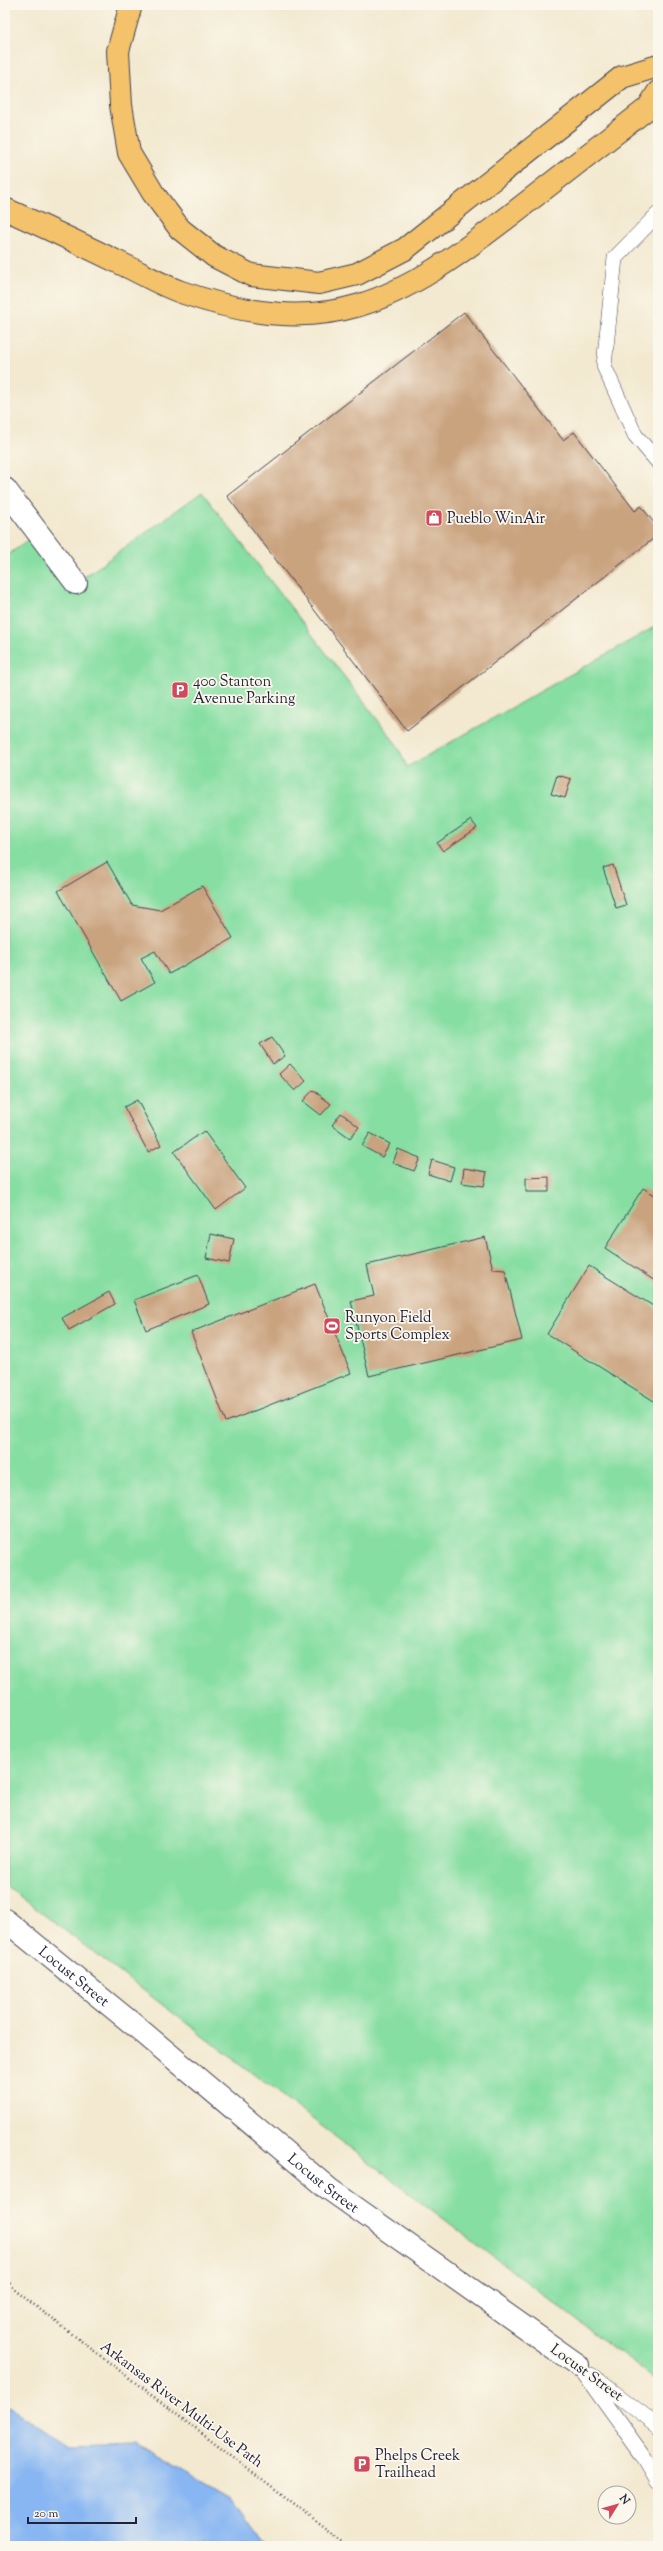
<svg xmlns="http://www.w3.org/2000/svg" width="663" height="2551" viewBox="0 0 663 2551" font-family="'Sorts Mill Goudy',serif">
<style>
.green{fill:#86dea2;stroke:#54806e}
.water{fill:#87b6f2;stroke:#546c96}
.building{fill:#c9a27e}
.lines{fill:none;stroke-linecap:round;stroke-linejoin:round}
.lane-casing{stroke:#414051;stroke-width:16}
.street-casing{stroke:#414051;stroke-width:24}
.highway-casing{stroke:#414051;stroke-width:24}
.path{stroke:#414051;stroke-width:2.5;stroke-dasharray:1 3;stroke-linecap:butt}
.lane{stroke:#fff;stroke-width:15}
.street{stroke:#fff;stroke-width:22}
.highway{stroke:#f3c26a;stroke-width:22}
.labels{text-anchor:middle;stroke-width:3.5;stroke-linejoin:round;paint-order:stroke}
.poi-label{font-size:15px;fill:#22223b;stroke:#fbf7ec;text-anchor:start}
.street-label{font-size:15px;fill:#22223b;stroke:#fbf7ec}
</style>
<rect width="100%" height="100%" fill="#fbf7ec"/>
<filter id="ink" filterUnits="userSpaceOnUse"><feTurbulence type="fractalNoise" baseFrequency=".025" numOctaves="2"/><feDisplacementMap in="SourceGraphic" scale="8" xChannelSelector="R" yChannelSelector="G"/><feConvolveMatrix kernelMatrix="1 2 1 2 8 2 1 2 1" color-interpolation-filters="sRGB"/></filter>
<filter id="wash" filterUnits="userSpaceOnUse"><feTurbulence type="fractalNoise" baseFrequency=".012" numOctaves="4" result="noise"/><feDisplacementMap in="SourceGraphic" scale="16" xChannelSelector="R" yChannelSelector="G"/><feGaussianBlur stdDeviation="0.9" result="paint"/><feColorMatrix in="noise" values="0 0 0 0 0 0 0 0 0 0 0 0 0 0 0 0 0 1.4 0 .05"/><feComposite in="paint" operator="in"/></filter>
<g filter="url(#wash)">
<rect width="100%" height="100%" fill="#f3e9d0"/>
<polygon class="green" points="202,492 397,745 407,767 658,625 658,2382 5,1885 5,557 38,533 76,583"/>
<polygon class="water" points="5,2404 68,2446 134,2444 231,2500 264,2546 5,2546"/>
<g id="blocks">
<g class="building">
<polygon points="464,312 563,440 574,432 635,511 641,506 658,528 658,535 407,731 227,496"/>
<polygon points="557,775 571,779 565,798 551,794"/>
<polygon points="471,820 477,828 443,851 437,843"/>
<polygon points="107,862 132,905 160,910 202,886 233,938 169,974 155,951 141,958 155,982 121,1001 58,891"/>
<polygon points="613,865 626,905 616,908 603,868"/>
<polygon points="272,1037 285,1056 273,1064 260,1044"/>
<polygon points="290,1064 306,1081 295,1091 279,1074"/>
<polygon points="313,1090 331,1104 321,1115 303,1101"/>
<polygon points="137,1100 161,1145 148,1152 124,1107"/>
<polygon points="341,1113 359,1127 350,1138 332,1125"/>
<polygon points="204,1131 245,1188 216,1210 174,1152"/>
<polygon points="370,1133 390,1144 382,1157 362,1146"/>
<polygon points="398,1149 420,1158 414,1171 393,1163"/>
<polygon points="432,1160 454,1167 450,1181 428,1174"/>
<polygon points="464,1168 487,1172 484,1186 462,1183"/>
<polygon points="549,1177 549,1192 526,1192 526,1178"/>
<polygon points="643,1188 658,1197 658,1283 605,1248"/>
<polygon points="211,1234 234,1239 229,1263 206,1258"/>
<polygon points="485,1237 493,1269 505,1270 522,1340 369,1376 351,1301 374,1296 367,1265"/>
<polygon points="589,1266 658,1309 658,1394 654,1401 547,1334"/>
<polygon points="198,1275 209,1304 146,1330 134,1300"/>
<polygon points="315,1284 351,1373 226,1422 191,1332"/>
<polygon points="109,1292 115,1304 69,1330 62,1318"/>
</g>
</g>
</g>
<g filter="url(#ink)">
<use href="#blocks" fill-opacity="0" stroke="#414051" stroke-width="1"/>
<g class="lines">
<g class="lane-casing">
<g id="lane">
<polyline points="658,214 615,258 604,366 635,435 658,462"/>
<polyline points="578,2365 644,2457 658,2481"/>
<polyline points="591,2375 658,2426"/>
</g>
</g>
<g class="street-casing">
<g id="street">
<polyline points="5,489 76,583"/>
<path id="s1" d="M5,1920L139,2029L329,2189L578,2365"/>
</g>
</g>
<g class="highway-casing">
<g id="highway">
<polyline points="131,5 118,51 121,105 129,153 153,193 180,229 214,256 251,275 319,283 357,274 405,249 622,77 658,66"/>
<path d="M5,209C45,227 85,246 124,265C143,274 161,285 181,292C327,343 397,303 512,214C558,178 603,143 648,108L658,92"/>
</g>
</g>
<polyline class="path" points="5,2277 16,2291 348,2546"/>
<use href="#lane" class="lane"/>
<use href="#street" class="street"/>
<use href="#highway" class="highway"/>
</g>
</g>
<defs>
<g id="shop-square" transform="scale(0.9)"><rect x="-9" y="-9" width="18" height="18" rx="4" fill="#d1495b" stroke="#fbf7ec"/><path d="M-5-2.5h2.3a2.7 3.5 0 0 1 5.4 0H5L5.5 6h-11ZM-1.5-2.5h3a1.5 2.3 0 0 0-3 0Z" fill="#fff"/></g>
<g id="parking-square" transform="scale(0.9)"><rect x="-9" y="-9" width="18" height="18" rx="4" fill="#d1495b" stroke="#fbf7ec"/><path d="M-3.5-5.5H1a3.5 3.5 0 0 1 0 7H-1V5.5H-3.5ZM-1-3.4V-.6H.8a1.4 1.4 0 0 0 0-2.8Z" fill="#fff"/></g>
<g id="stadium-square" transform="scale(0.9)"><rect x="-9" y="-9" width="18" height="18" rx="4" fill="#d1495b" stroke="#fbf7ec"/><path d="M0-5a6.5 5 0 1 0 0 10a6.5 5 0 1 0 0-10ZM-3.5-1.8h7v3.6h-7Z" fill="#fff"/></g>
</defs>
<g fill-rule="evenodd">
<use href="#shop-square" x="434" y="518"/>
<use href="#parking-square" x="180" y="690"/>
<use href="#stadium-square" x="332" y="1326"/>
<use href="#parking-square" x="362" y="2464"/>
</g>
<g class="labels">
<g class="poi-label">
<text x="447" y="523">Pueblo WinAir</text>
<text x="193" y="686">400 Stanton<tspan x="193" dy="17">Avenue Parking</tspan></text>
<text x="345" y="1322">Runyon Field<tspan x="345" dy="17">Sports Complex</tspan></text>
<text x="375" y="2460">Phelps Creek<tspan x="375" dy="17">Trailhead</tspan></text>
</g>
<g class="street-label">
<text dy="5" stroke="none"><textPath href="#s1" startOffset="89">Locust Street</textPath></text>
<text dy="5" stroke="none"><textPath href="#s1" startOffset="413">Locust Street</textPath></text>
<text transform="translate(587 2372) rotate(36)" y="5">Locust Street</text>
<text transform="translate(182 2404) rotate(37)" y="5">Arkansas River Multi-Use Path</text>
</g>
</g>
<rect width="663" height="2551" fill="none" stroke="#fbf7ec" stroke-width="20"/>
<g transform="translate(617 2505) rotate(53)"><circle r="19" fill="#fbf7ec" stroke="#a4a2a5"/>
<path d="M0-3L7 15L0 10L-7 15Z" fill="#d1495b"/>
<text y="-6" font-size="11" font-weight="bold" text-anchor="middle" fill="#22223b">N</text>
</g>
<path d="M28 2517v6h108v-6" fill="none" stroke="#22223b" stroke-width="2"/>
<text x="34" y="2517" font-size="12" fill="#22223b" stroke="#fbf7ec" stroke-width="3" paint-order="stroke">20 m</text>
</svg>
